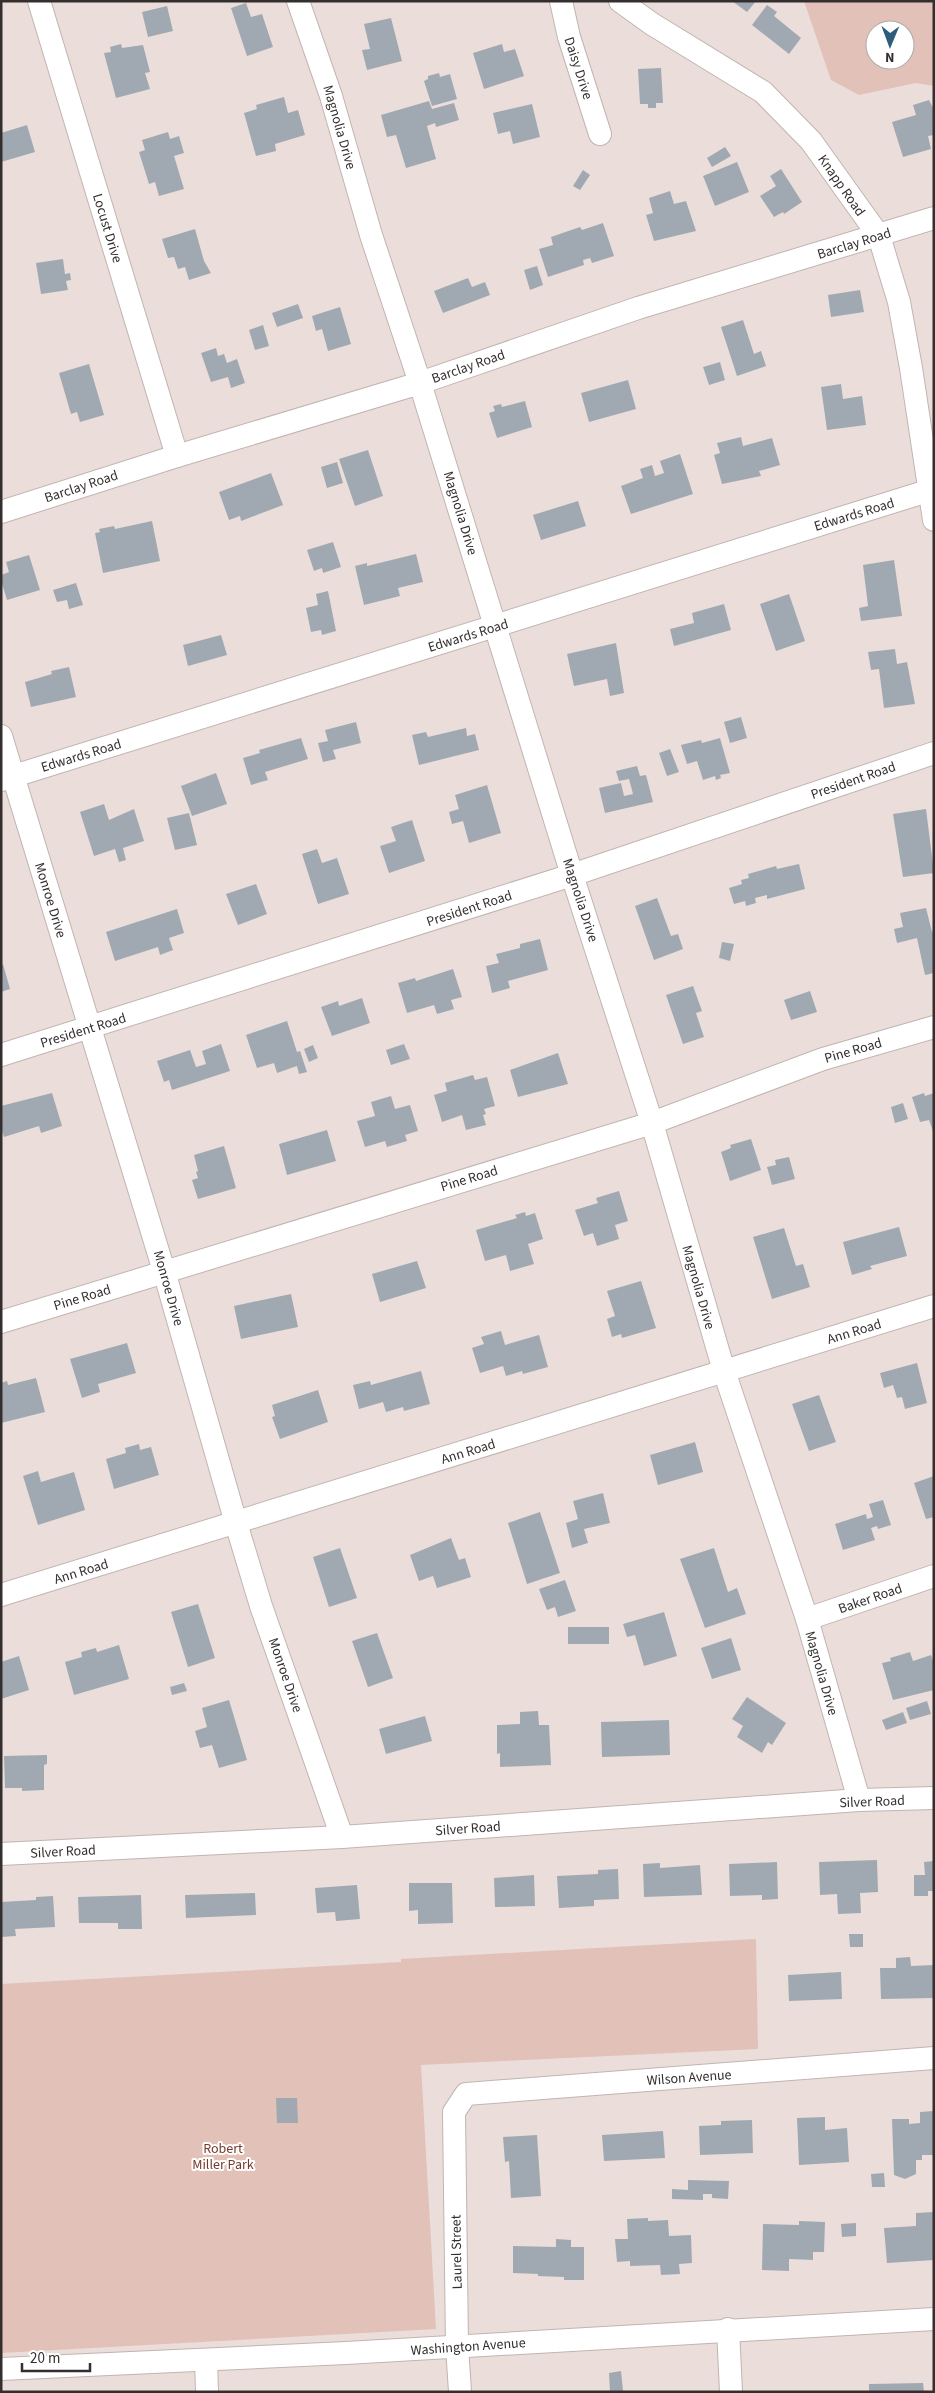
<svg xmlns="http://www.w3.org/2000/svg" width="935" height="2393" viewBox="0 0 935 2393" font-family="'Source Sans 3',sans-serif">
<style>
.green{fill:#e2c1b9;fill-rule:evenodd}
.building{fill:#a0a9b1}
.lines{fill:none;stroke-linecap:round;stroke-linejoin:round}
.street-casing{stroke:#c1b4b1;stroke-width:24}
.street{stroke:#fff;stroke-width:22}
.labels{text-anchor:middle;stroke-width:4;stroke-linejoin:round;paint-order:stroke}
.street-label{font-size:14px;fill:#342f2e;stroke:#fff}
.park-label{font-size:14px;fill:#753a2b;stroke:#fff}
</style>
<rect width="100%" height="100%" fill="#ebdeda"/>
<g class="green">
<path d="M804,1H934V86L916,83L859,95L831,80ZM875,30H905V60H875Z"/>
<polygon points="756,1939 758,2049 421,2065 436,2329 1,2353 1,1984 401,1962 401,1959"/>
</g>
<g class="building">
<polygon points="732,1 756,1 747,12"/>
<polygon points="246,3 251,17 262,14 273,47 247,56 231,8"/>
<polygon points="767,5 777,12 774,16 801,38 789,54 752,25"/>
<polygon points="167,6 173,31 148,37 142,12"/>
<polygon points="391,18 402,61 367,70 362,50 370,49 364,24"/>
<polygon points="121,44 122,48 143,45 150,72 145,73 150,89 116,98 104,53 111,52 110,47"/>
<polygon points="502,44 504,52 515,49 524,76 484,89 473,53"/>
<polygon points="661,68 663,103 656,103 656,108 648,108 648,104 640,104 638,69"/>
<polygon points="439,73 440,77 450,74 457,99 432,106 424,81 428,79 428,76"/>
<polygon points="284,97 288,113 298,110 305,135 275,144 276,151 256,156 244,113 257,109 256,105"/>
<polygon points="929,100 934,110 934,135 928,136 931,149 903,157 892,122 916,115 913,105"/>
<polygon points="429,101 432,109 454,103 459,120 436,127 435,123 427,126 436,159 406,168 396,135 387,137 381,115"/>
<polygon points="532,104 540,137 513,144 510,131 498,134 493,113"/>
<polygon points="27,125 35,152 1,162 1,133"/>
<polygon points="168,132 170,139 179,136 184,153 174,156 184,189 159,196 155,182 149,184 139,152 145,150 142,140"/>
<polygon points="725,147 731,156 712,167 707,158"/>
<polygon points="737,162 749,192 715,206 703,176"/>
<polygon points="781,169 802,202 784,214 783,212 774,217 760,196 776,186 770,176"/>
<polygon points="583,170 590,175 580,190 573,186"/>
<polygon points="670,191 674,204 686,201 696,231 654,241 646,215 653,213 649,198"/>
<polygon points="603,223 614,256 592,263 590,258 583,260 584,265 548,277 539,249 553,245 551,237 580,227 582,230"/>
<polygon points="195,229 204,261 211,273 189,280 185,267 178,269 174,257 168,258 162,239"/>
<polygon points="63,259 65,274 70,273 71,280 66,281 68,290 41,294 36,263"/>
<polygon points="537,266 543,285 530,290 524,270"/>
<polygon points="468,278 472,287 485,282 490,295 443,313 434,291"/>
<polygon points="860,290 864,312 831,317 828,295"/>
<polygon points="298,304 303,318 277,327 272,313"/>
<polygon points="340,307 351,344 328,351 322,329 316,331 312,316"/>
<polygon points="743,320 754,354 761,351 766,366 737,376 721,327"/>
<polygon points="263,325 269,346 255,350 249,330"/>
<polygon points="216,348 218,356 224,354 227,363 237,359 245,383 231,388 228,377 211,382 201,353"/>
<polygon points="720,362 725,380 709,385 703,367"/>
<polygon points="89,364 104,415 80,422 77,412 71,414 59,373"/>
<polygon points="628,380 636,409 589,422 581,393"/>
<polygon points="841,384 843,399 862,396 866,425 827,430 821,387"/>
<polygon points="525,401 532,427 497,438 489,413 495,411 493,406 501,404 502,407"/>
<polygon points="741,437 743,446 772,438 780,465 759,471 761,476 722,484 714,455 720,453 717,443"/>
<polygon points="368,450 383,496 355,506 339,459"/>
<polygon points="680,454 693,494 631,514 621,486 643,478 640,469 652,465 655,476 664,473 660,461"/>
<polygon points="337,462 343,483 327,488 321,467"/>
<polygon points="271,473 283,505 241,521 240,516 229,520 219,492"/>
<polygon points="578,501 586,526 541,540 533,515"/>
<polygon points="152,521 160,561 103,573 95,533 100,532 99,529 114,526 115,529"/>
<polygon points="333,542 341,567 323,573 322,568 314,571 307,550"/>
<polygon points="416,554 423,582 398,588 400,596 364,605 355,566 367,563 367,566"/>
<polygon points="29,555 40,590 7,600 1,580 1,575 9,572 6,562"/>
<polygon points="894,560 902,616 861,621 859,608 868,606 863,565"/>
<polygon points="76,583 83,605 69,609 67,600 57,602 53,590"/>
<polygon points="328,591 336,631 322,635 321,630 311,632 306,608 318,605 316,594"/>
<polygon points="789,594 805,641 776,651 760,604"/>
<polygon points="724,604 731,630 674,646 670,629 694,623 692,613"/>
<polygon points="221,635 227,655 188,666 183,645"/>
<polygon points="616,643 624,693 610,696 607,679 574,686 567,654"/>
<polygon points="895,649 897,664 907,662 915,704 884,708 879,669 871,670 868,652"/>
<polygon points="69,667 76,697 31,707 25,682 52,674 51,671"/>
<polygon points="741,717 747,738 730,743 724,722"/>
<polygon points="356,722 361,743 333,750 336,759 323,762 318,743 328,741 325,730"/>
<polygon points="466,728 467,736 475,734 479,750 419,765 412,735 426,732 428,737"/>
<polygon points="301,738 308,759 265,772 268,780 251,785 243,758 260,753 259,750"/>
<polygon points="720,738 730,773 720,775 721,778 716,780 715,776 703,780 697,761 687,764 681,745 701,740 702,743"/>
<polygon points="670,749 679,772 667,776 659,753"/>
<polygon points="637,766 640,776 646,775 653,802 605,813 599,788 621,783 624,796 633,794 629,779 619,781 616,771"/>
<polygon points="216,773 227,804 192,816 181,786"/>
<polygon points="487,785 501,833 469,843 463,821 452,824 449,812 459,809 455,795"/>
<polygon points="104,804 109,820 134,809 144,841 123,848 126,860 119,862 115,849 94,856 80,812"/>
<polygon points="926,809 934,873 903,877 893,814"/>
<polygon points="189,813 197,845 175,850 167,818"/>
<polygon points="412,820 425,861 389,873 380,846 396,841 391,827"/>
<polygon points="317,849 322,863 337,858 349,894 318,904 302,854"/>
<polygon points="799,864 805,889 767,899 767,895 755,898 756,903 746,906 745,901 734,904 729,888 742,884 741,880 749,878 748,874 776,866 777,869"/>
<polygon points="256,884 267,914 238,925 226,894"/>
<polygon points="657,898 671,936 678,934 683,949 654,960 635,906"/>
<polygon points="926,908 932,932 934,932 934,973 925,975 917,938 897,943 894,929 903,927 900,913"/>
<polygon points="177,909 184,933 169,938 173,950 160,955 158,947 115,961 106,932"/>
<polygon points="540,939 548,970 508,981 510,988 492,993 486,966 499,963 496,954 520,948 520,944"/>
<polygon points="722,942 734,944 730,961 719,958"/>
<polygon points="3,964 10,989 1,992 1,965"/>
<polygon points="453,969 462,997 451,1000 454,1009 437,1014 434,1005 407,1013 398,983 415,978 416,981"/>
<polygon points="693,986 702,1011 696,1013 704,1037 683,1044 666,995"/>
<polygon points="810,991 817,1012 791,1020 784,1000"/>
<polygon points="362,998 370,1023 332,1036 321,1007 338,1001 339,1006"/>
<polygon points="287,1021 297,1052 300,1051 307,1072 299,1074 297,1066 277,1073 274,1063 257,1068 246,1035"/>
<polygon points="221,1044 230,1071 172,1090 169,1080 164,1082 157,1061 190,1050 196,1067 206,1064 202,1051"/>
<polygon points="404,1044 410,1059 391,1065 386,1050"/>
<polygon points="313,1045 318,1058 309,1062 304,1049"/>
<polygon points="558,1053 568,1084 518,1097 510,1070"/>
<polygon points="473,1075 475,1080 487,1077 495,1106 484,1109 486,1114 483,1115 486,1125 466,1130 462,1115 442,1122 434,1095 447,1091 445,1083"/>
<polygon points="52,1093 62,1126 41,1133 39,1126 4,1137 1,1127 1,1106"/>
<polygon points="924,1093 925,1096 934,1093 934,1134 929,1120 920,1122 912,1097"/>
<polygon points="391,1096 395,1109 410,1105 418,1131 405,1135 407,1141 387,1147 385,1141 365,1147 357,1121 375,1116 371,1102"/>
<polygon points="903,1103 908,1119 895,1123 891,1107"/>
<polygon points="327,1130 336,1161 287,1175 279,1144"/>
<polygon points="751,1139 761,1170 730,1181 721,1152 731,1148 730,1145"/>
<polygon points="224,1146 236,1188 198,1199 192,1180 198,1178 196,1172 198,1171 194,1155"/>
<polygon points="789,1157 795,1179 772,1185 767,1167 776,1165 775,1160"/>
<polygon points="619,1191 628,1221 615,1225 619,1239 597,1246 593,1233 584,1236 575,1210 598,1203 596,1198"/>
<polygon points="525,1212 526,1216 535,1213 543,1239 528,1244 534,1264 510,1271 506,1255 485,1261 476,1230 517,1218 515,1215"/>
<polygon points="899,1227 907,1256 870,1266 872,1269 852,1275 843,1242"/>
<polygon points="784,1228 796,1266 803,1264 810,1287 772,1299 753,1237"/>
<polygon points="417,1261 426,1288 380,1302 372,1274"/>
<polygon points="641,1281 656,1328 622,1338 621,1334 612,1337 607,1319 615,1316 607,1291"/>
<polygon points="291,1294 298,1327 241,1339 234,1306"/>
<polygon points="501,1331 505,1345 539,1335 548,1367 523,1374 522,1371 506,1376 503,1366 480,1373 472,1348 484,1344 481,1337"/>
<polygon points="127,1343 136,1373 98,1384 100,1392 82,1398 70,1359"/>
<polygon points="917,1363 927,1403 905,1409 902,1397 897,1398 893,1385 884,1388 880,1373"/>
<polygon points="421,1371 430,1404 404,1411 403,1407 386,1412 383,1402 359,1409 353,1385 370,1381 371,1385"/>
<polygon points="36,1378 45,1412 1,1423 1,1383 7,1381 8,1385"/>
<polygon points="318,1390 328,1422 280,1439 272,1417 275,1416 272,1405"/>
<polygon points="819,1395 836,1442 809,1451 792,1404"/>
<polygon points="695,1442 703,1472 658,1485 650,1455"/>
<polygon points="139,1444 140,1450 151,1447 159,1475 114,1489 106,1459 126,1453 125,1448"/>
<polygon points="38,1471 41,1482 74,1472 85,1510 38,1525 23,1476"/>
<polygon points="934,1476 934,1517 926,1519 914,1483"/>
<polygon points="603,1493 610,1523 584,1529 588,1543 572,1548 566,1523 578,1519 573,1501"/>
<polygon points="883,1500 891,1525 878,1529 877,1526 871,1528 875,1540 843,1550 835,1524 866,1514 867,1519 873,1517 869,1504"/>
<polygon points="540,1512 560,1573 527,1584 508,1523"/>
<polygon points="451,1538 459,1560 465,1558 471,1577 437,1588 433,1576 419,1581 410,1555"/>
<polygon points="340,1548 357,1598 329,1607 313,1557"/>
<polygon points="714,1548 728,1592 737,1588 746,1614 705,1628 680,1559"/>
<polygon points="565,1580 576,1611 558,1617 555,1607 547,1610 539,1589"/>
<polygon points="198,1604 215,1658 188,1667 171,1612"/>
<polygon points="664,1612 677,1656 644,1666 635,1635 627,1637 623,1624"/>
<rect x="568" y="1627" width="41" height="17"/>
<polygon points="377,1633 393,1678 368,1687 352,1641"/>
<polygon points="731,1638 741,1670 712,1679 701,1648"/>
<polygon points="119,1645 129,1679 74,1695 65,1662 82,1657 81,1652 96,1648 97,1652"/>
<polygon points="910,1652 913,1661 931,1655 934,1664 934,1690 893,1700 882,1663 891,1661 890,1658"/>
<polygon points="19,1656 29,1690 1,1699 1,1662"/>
<polygon points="184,1683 187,1691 172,1695 170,1687"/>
<polygon points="747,1697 786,1723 772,1745 768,1742 762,1753 737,1737 743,1726 732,1719"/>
<polygon points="229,1700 247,1760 219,1768 212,1745 200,1748 195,1731 207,1727 202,1708"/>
<polygon points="927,1701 931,1714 910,1720 906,1708"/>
<polygon points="538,1711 539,1725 549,1725 551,1765 500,1767 500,1753 497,1754 497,1725 520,1724 520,1712"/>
<polygon points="903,1712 907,1723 886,1730 882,1720"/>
<polygon points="425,1716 432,1741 386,1754 379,1729"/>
<polygon points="669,1720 670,1755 602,1757 601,1722"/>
<polygon points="47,1755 47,1764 44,1765 44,1790 22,1791 22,1788 5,1788 4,1756"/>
<polygon points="877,1860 878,1892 860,1893 861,1913 838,1914 837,1894 820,1895 819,1862"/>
<polygon points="934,1861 934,1891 928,1891 928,1896 914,1896 914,1875 925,1875 924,1862"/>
<polygon points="777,1862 778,1899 762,1900 762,1895 730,1896 729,1864"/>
<polygon points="660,1863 660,1868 700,1865 702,1895 644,1897 643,1864"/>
<polygon points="618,1869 619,1899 594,1900 594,1906 559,1908 557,1876 598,1874 598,1870"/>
<polygon points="534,1875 535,1906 495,1907 494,1878"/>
<polygon points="409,1883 452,1883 453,1923 418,1924 418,1910 409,1911"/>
<polygon points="357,1885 360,1919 336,1921 335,1912 317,1913 315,1888"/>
<polygon points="255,1893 256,1915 186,1918 185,1895"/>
<polygon points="141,1895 142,1929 118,1929 118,1923 79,1923 78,1897"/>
<polygon points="53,1896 55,1927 15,1929 16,1936 1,1937 1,1902 36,1900 36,1897"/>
<polygon points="849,1934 863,1934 863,1947 850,1947"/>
<polygon points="910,1957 911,1966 934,1965 934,1998 881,1999 880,1968 896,1968 896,1958"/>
<polygon points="841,1972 842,1999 789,2001 788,1975"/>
<polygon points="276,2098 297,2098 298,2123 277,2123"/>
<polygon points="934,2111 934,2155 922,2155 922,2160 916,2160 916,2174 905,2179 894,2175 892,2119 909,2119 909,2124 920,2123 920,2112"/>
<polygon points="825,2117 825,2130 847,2128 849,2162 799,2165 797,2118"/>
<polygon points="752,2120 753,2153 700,2155 699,2126 721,2125 721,2121"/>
<polygon points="663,2131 665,2158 604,2161 602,2135"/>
<polygon points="537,2135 541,2196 511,2198 509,2161 505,2162 503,2137"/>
<polygon points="884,2173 885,2187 872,2187 871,2174"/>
<polygon points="688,2180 729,2181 728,2199 712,2198 712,2194 703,2194 703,2200 672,2199 672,2189 688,2190"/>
<polygon points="934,2212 934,2260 887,2263 884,2228 916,2226 916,2213"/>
<polygon points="648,2218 648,2221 668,2220 669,2236 691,2235 692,2263 679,2264 680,2274 661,2275 660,2265 630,2266 630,2261 617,2262 615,2239 628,2239 627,2219"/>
<polygon points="799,2221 825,2222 824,2252 813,2252 813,2260 789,2259 789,2271 762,2270 763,2224 799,2225"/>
<polygon points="856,2223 856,2236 842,2237 841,2224"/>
<polygon points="556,2239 571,2240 571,2247 584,2247 584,2280 564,2280 564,2277 538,2276 538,2274 513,2273 513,2246 556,2247"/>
<polygon points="621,2371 623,2391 610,2392 609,2373"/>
<polygon points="923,2383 924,2392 869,2392 869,2384"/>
</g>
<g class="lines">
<g class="street-casing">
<g id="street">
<polyline points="39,1 177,456"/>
<polyline points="298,1 331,96 371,235 420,383 572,875 652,1123 724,1371 807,1619 859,1800"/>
<polyline points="561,1 569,37 600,134"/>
<polyline points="620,1 652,24 763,92 811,141 879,236 899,302 911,368 934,520"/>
<polyline points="1,512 177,456 420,383 638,308 934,218"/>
<polyline points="1,736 164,1271 236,1523 261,1606 342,1837"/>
<polyline points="1,780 934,489"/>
<polyline points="1,1055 572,875 934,753"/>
<polyline points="1,1322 652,1123 823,1059 934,1027"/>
<polyline points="1,1595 934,1306"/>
<polyline points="807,1619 934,1576"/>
<polyline points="1,1854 342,1837 859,1800 934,1798"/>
<polyline points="728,2329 731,2392"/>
<polyline points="206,2360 207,2392"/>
<polyline points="1,2369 346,2353 934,2319"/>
<polyline points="460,2392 457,2346 454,2112 466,2094 934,2058"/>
</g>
</g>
<use href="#street" class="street"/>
</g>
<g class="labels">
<g class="street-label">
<text transform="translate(579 68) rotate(72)" y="5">Daisy Drive</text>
<text transform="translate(340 127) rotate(74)" y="5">Magnolia Drive</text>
<text transform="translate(842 185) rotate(55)" y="5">Knapp Road</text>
<text transform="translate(108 228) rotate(73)" y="5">Locust Drive</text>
<text transform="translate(854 243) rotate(-17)" y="5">Barclay Road</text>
<text transform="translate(468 366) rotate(-19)" y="5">Barclay Road</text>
<text transform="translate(81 486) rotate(-18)" y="5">Barclay Road</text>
<text transform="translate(461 513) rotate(73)" y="5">Magnolia Drive</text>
<text transform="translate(854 514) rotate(-17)" y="5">Edwards Road</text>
<text transform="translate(468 635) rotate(-17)" y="5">Edwards Road</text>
<text transform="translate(81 755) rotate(-17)" y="5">Edwards Road</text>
<text transform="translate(853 780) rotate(-19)" y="5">President Road</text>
<text transform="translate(51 900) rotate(73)" y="5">Monroe Drive</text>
<text transform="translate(581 900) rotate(72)" y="5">Magnolia Drive</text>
<text transform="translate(469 908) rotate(-18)" y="5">President Road</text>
<text transform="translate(83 1030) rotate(-17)" y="5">President Road</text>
<text transform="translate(853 1050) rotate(-16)" y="5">Pine Road</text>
<text transform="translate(469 1178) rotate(-17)" y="5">Pine Road</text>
<text transform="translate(699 1287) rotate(74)" y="5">Magnolia Drive</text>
<text transform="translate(169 1288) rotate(74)" y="5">Monroe Drive</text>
<text transform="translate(82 1297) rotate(-17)" y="5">Pine Road</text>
<text transform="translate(854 1331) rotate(-17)" y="5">Ann Road</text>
<text transform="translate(468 1451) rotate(-17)" y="5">Ann Road</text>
<text transform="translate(81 1571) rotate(-17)" y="5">Ann Road</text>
<text transform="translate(870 1598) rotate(-19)" y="5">Baker Road</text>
<text transform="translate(822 1673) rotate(74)" y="5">Magnolia Drive</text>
<text transform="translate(286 1675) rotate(71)" y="5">Monroe Drive</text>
<text transform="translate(872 1801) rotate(-2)" y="5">Silver Road</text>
<text transform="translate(468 1828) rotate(-4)" y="5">Silver Road</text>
<text transform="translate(63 1851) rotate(-3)" y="5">Silver Road</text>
<text transform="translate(689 2077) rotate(-4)" y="5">Wilson Avenue</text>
<text transform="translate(456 2252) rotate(-91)" y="5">Laurel Street</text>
<text transform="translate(468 2346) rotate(-4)" y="5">Washington Avenue</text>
</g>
<g class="park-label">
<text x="223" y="2153">Robert<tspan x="223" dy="16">Miller Park</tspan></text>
</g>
</g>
<rect width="935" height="2393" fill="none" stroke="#342f2e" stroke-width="5"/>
<g transform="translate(890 45) rotate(181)"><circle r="24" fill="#ffffff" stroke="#aeacab"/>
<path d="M0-4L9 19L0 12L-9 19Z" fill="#2e5c7b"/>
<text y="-8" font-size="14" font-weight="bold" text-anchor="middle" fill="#342f2e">N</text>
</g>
<path d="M22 2363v8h68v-8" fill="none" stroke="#342f2e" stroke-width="2.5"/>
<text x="30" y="2363" font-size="15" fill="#342f2e" stroke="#ffffff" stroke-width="4" paint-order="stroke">20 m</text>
</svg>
